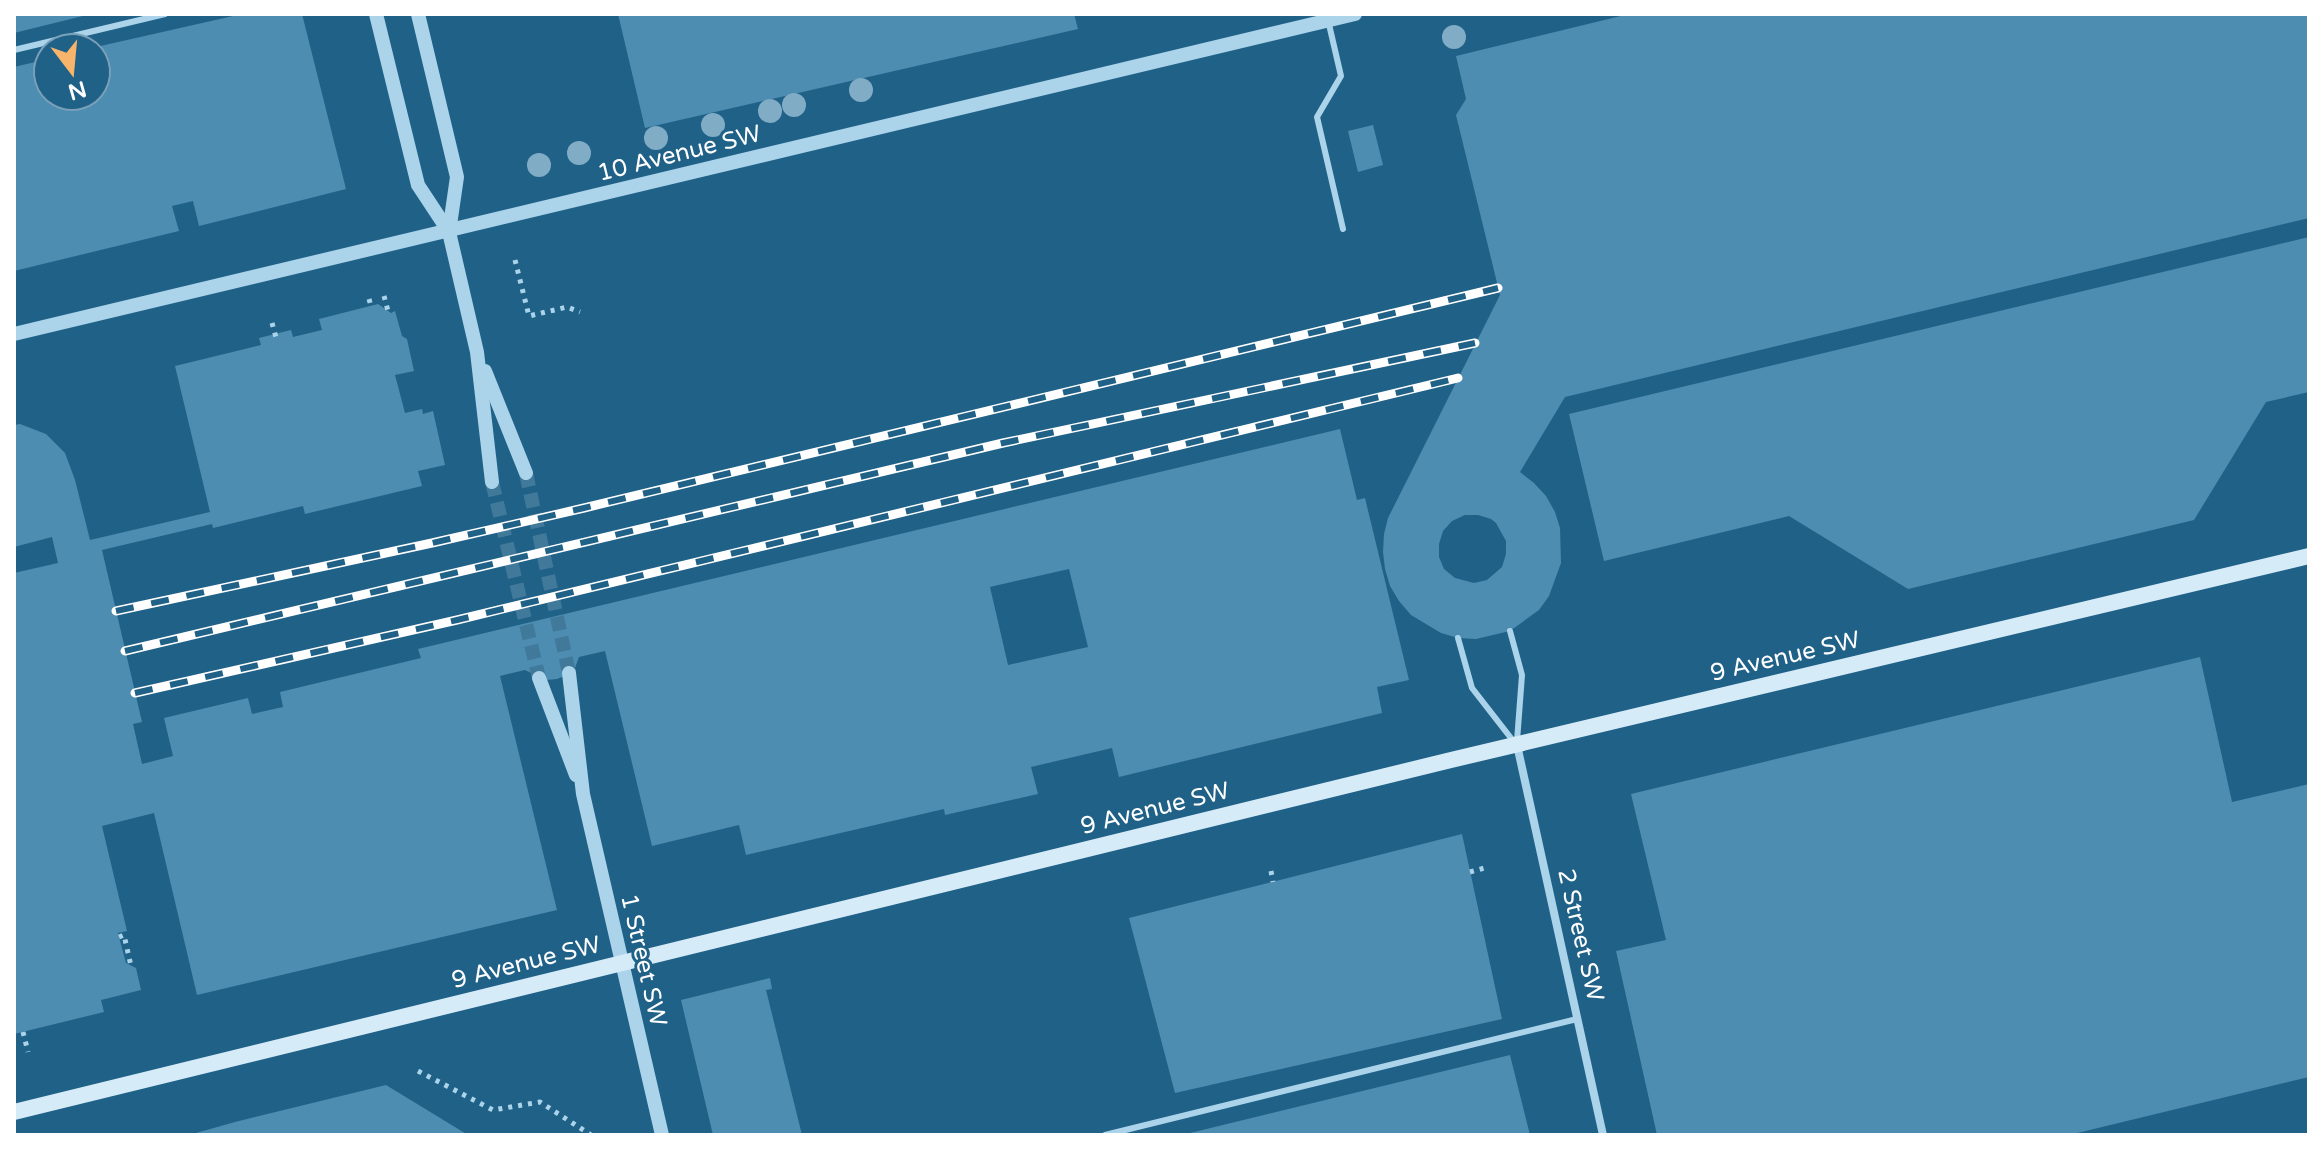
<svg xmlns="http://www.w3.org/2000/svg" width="2323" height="1149" viewBox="0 0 2323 1149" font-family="'Varela Round',sans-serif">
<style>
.building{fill:#4d8db2;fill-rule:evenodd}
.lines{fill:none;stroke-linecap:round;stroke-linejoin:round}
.tertiary-tunnel{stroke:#41799a;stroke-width:14;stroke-dasharray:14 7;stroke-linecap:butt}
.path{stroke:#abd4ea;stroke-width:5;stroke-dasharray:4 6;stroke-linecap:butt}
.service{stroke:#abd4ea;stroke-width:6}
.minor{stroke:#abd4ea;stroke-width:8}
.tertiary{stroke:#abd4ea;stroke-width:14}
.secondary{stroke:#d6ebf8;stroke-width:16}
.rail-casing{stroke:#fff;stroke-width:9}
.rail{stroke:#206188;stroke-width:6;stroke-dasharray:18;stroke-linecap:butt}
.tree{fill:#81acc6}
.labels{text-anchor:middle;stroke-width:6;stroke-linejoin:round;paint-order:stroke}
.street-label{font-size:24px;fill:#fff;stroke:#206188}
</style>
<rect width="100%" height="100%" fill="#206188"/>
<g class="building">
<polygon points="14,14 87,14 87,15 14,33"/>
<polygon points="242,14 302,14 346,189 199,226 193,201 172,206 179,231 14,271 14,67 48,59 48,96 96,96 96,47"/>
<polygon points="618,14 1074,14 1078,29 645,128"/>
<path d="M1629,14H2309V218L1565,397L1520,472L1534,483L1546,496L1555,512L1560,528L1561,563L1549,596L1539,610L1510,631L1476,639L1458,638L1441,633L1411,615L1399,601L1390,586L1385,569L1383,552L1384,534L1388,518L1500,295L1456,115L1466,99L1456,56ZM1465,515H1478L1491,519L1496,523L1506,541V554L1502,567L1487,580L1474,583L1455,578L1444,569L1439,557V544L1443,531L1452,521Z"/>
<polygon points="1373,125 1383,165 1358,172 1348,131"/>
<polygon points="2309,237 2309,392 2266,402 2194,520 1908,589 1789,516 1604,561 1569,414"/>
<path d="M378,304L391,313L395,311L402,336L407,339L414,371L395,375L405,413L422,409L423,414L433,411L445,465L418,471L422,486L305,514L303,506L213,528L212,524L102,550L142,722L133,724L142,764L173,756L164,718L248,698L252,714L283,707L280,692L421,658L418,649L1340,429L1357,500L1365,498L1409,680L1377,687L1382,713L1119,777L1112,748L1031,767L1038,794L945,815L944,809L746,855L739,825L652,846L605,651L579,657L575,668L567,675L557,679L546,680L525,670L500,676L557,910L197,995L154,813L102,826L127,931L118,933L119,937L126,963L136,968L141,990L101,1000L104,1012L14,1034V573L58,563L52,537L14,547V425L20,424L46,434L65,453L75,480L90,540L210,512L175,366L261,345L259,338L291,330L293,337L322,330L319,319ZM1069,569L1088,647L1008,665L990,587Z"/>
<polygon points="2200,657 2232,802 2309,784 2309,1077 2069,1135 1657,1135 1616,951 1666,940 1631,794"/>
<polygon points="1462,834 1502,1019 1175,1093 1129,918"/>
<polygon points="770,978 772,989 766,990 802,1135 713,1135 681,1000"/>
<polygon points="1510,1055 1530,1135 1186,1135 1186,1134"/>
<polygon points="386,1085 468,1135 189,1135 235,1122"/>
</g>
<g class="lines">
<g class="tertiary-tunnel">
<polyline points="526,473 569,673"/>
<polyline points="492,482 539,678"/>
</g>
<g class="path">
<polyline points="515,260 529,316 567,307 580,312"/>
<polyline points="384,296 388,311"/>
<polyline points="369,299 371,306"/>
<polyline points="272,323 277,341"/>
<polyline points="1271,871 1273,882"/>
<polyline points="1470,872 1488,867"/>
<polyline points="119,937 124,935 131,966"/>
<polyline points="23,1032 28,1052"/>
<polyline points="418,1071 493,1110 540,1102 591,1135"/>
</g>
<g class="service">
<polyline points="1328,20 1341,76 1317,117 1343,229"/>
<polyline points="14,50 165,14"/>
<polyline points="1510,631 1522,675 1517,741"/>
<polyline points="1458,638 1472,688 1514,742"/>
<polyline points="1105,1135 1577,1019"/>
</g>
<polyline class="minor" points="1517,745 1603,1135"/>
<g class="tertiary">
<polyline points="376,14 418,185 449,232 477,352 492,482"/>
<polyline points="418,14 457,177 449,232"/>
<polyline points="14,334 1355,14"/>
<polyline points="485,371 526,473"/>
<polyline points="569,673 583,794 662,1135"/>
<polyline points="539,678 576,775"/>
</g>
<polyline class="secondary" points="14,1112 1451,760 2309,556"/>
<g class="rail-casing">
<g id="rail">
<polyline points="116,611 432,543 584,508 1498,288"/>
<polyline points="125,651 1003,443 1475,343"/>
<polyline points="135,693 457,620 1458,378"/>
</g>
</g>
<use href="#rail" class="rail"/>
</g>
<g class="tree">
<circle cx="1454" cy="37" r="12"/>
<circle cx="861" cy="90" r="12"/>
<circle cx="794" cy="105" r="12"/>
<circle cx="770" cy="111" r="12"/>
<circle cx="713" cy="125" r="12"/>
<circle cx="656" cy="138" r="12"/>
<circle cx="579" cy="153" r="12"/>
<circle cx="539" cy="165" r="12"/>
</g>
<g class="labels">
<g class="street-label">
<text transform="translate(679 153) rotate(-14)" y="8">10 Avenue SW</text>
<text transform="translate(1785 656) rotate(-13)" y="8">9 Avenue SW</text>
<text transform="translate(1155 808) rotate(-14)" y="8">9 Avenue SW</text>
<text transform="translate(1581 935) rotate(77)" y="8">2 Street SW</text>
<text transform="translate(644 960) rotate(77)" y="8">1 Street SW</text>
<text transform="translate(526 962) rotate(-14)" y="8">9 Avenue SW</text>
</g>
</g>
<rect width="2323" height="1149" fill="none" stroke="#ffffff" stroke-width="32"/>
<g transform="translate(72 72) rotate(164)"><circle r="38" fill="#206188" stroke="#79a0b8" stroke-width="2"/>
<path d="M0-6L14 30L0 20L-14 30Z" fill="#f7b56c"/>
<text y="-12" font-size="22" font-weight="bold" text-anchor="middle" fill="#ffffff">N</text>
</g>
</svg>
